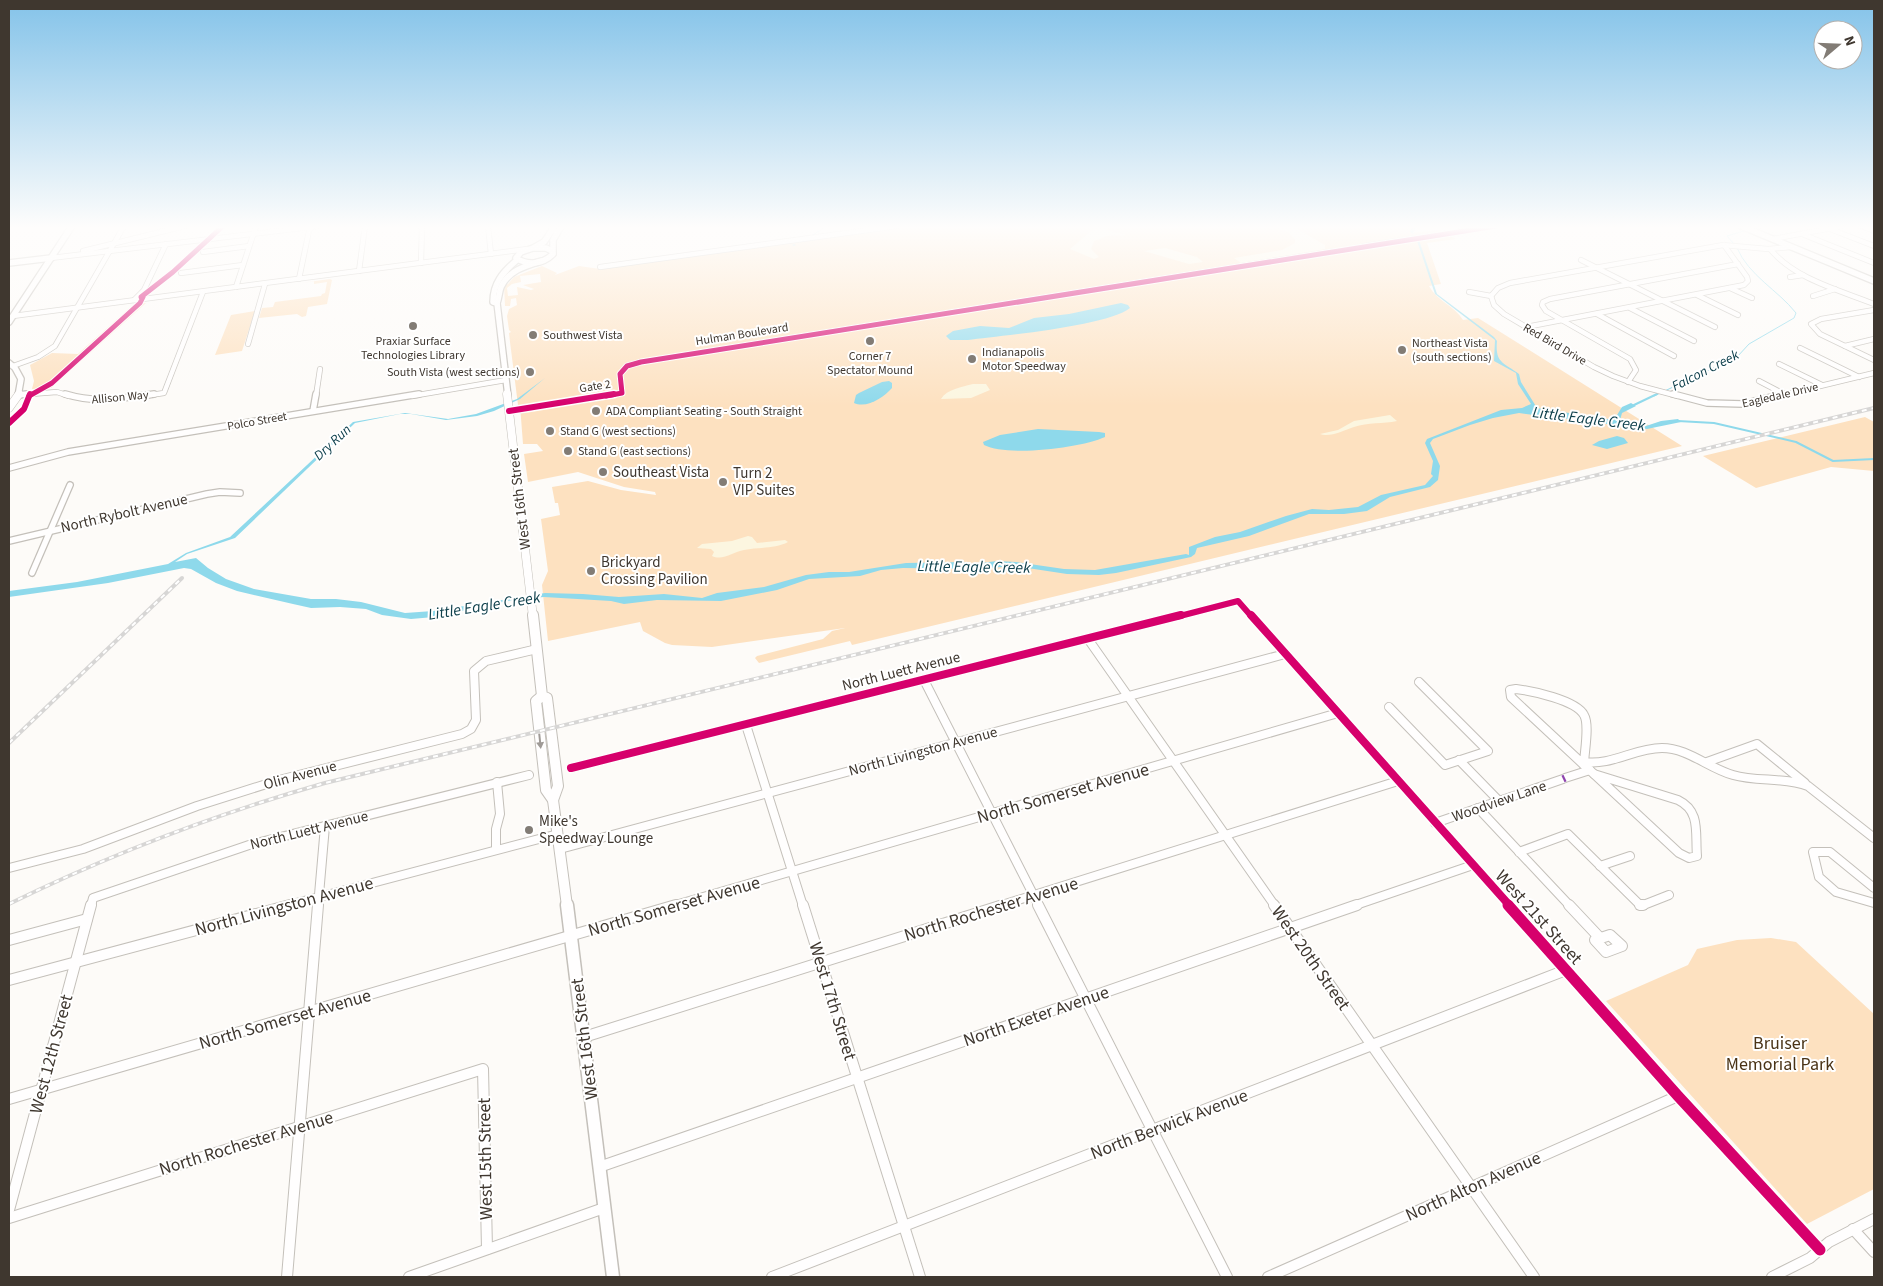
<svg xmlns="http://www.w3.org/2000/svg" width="1883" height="1286" viewBox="0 0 1883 1286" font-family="'Source Sans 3',sans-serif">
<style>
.green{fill:#fde1c0;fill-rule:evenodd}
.sand{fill:#fcf6e0}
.water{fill:#8ed9eb}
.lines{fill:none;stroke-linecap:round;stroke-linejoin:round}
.stream-far1{stroke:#8ed9eb;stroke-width:1}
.stream{stroke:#8ed9eb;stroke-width:2}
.minor-tunnel-far1{stroke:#d7d4d0;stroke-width:4.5;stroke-dasharray:4.5 2.5;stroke-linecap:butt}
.minor-tunnel{stroke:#d7d4d0;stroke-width:5.5;stroke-dasharray:5.5 3;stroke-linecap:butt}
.minor-far3-casing{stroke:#c4c0ba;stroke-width:6}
.minor-far2-casing{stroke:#c4c0ba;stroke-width:8}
.minor-far1-casing{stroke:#c4c0ba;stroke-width:10}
.minor-casing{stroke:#c4c0ba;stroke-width:12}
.major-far3-casing{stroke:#c4c0ba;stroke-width:8}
.major-far2-casing{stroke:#c4c0ba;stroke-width:9}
.major-far1-casing{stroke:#c4c0ba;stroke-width:12}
.major-casing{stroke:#c4c0ba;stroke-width:15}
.minor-far3{stroke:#fffefe;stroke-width:4.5}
.minor-far2{stroke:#fffefe;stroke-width:5.5}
.minor-far1{stroke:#fffefe;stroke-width:8}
.minor{stroke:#fffefe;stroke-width:10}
.major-far3{stroke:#fffefe;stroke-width:5.5}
.major-far2{stroke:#fffefe;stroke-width:8}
.major-far1{stroke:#fffefe;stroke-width:10}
.major{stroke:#fffefe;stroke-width:12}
.rail-casing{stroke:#d7d6d5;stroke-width:4}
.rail{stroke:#fff;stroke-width:2;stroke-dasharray:5;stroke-linecap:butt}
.quiet{stroke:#8e44ad;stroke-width:7;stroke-dasharray:14 7;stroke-linecap:butt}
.cycleway-far3-casing{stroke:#fff;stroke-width:7}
.cycleway-far2-casing{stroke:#fff;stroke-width:9}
.cycleway-far1-casing{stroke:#fff;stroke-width:11}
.cycleway-casing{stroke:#fff;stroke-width:14}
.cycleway-far3{stroke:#d6006c;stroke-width:5}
.cycleway-far2{stroke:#d6006c;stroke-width:6}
.cycleway-far1{stroke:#d6006c;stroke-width:8}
.cycleway{stroke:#d6006c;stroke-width:11}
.oneway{fill:#9f9a96}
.poi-dot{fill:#827c75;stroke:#fff;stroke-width:2}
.labels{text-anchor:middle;stroke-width:4;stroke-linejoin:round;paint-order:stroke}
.far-street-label{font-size:12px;fill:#3f372f;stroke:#fff}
.far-poi-label{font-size:12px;fill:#3f372f;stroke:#fff;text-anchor:start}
.far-water-label{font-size:14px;font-style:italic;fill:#10414d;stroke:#fff}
.poi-label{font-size:15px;fill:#3f372f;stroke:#fff;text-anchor:start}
.street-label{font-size:15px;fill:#3f372f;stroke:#fff}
.water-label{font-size:16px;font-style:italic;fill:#10414d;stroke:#fff}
.near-street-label{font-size:18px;fill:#3f372f;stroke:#fff}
.near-park-label{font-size:18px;fill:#4a3316;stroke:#fff}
</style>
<rect width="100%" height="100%" fill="#fdfbf8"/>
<g class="green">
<path d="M910,226H1409L1411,233L1440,230L1456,239L1427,243L1441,284L1429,286C1437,301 1455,306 1463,320L1478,318L1682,446L852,645L850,641L759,663L755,658L757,656L823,639L832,631L845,628L712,647L672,645L665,643L643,631L640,622L548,641L542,585L548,571L541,519L560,515L558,503H555L552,487L588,481L621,490L656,495L655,492L624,487L578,472L528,482L524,454L543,451L537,444H523L520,405H518L510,342L509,333L511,332L509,330L507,316L509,309L517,305L516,298L511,299L510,306H505L504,285L508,284L514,277L542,266L557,273L555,275L579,266L600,269ZM540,274L541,282L523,285L534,289L531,290L517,287L518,295L508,296L507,288L512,284L521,282L520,276Z"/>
<polygon points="330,279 332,280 327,304 308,307 306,316 302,317 297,314 259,318 262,308 273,307 275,302 321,296 322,294 325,293 327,282 314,284 314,281 301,283"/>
<polygon points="146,303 51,388 32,389 34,381 30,365 52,353 78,354 134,304"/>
<polygon points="255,311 242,351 215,355 231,315"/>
<polygon points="1865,417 1874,422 1874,471 1831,467 1756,488 1703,456"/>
<polygon points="1771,938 1796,942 1874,1014 1874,1189 1807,1224 1606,1001 1688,965 1697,949 1737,940"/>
</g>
<g class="sand">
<polygon points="1270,226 1292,226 1325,245 1325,249 1241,263 1234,258 1282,250 1295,243 1295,239 1288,232"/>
<polygon points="1096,227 1126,235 1107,236 1094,241 1091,249 1099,257 1094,259 1070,249"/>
<polygon points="1165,248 1197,257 1203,262 1189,264 1144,251"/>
<path d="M973,384H986L990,390L971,398L941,399C947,389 962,387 973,384Z"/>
<path d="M1390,415L1397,421C1383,424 1368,422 1354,427C1345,430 1329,438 1320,434L1338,430L1354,421Z"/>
<path d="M748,536L752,537L757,543L785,540L788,542C775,549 758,547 744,550C733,552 723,561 712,556L714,552L711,549L697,548L702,544L732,541Z"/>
</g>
<g class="water">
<path d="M1412,226L1416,227L1413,233L1419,240L1437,294L1494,337L1497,341C1495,363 1503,362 1519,374L1521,382L1537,408L1614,420L1622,407L1631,403L1636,406L1622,413L1620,420L1621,422L1646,426L1661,421L1678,419L1681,422L1647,429L1519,413L1493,418L1470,425L1433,439L1430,443L1440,466L1438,480L1430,487L1390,497L1367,511L1344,514H1309L1249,536L1197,548L1195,554L1191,557L1116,573L1099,575L1067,574L1015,566L974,569L903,568L881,570L860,576L809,579L777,590L721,601L657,600L624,604L611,601L544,597L517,599L434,617L411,619L382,615L366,609L340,607L311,608L293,604L237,591L216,583L191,569L184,568L108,583L9,597V591L77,582L168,564L186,553L230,537L353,422L405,413L448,419L476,414L517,399L545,378L520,399L494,411L477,416L446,420L411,414H400L355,423L235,538L187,554L175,562L196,558L208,568L226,579L254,589L311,599H336L361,602L405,613L433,611L545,593L583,594L619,597L664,594L702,598L717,593L764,587L806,575L829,572H849L906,563L968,562L965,565H966L997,561L1016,562L1064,569L1095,570L1186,554L1189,555V547L1215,537L1240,532L1286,516L1312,509L1329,510L1358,507L1381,495L1425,485L1433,476L1431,474L1433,461L1425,443L1427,439L1501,410L1522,408L1531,404L1518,384L1516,373L1494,361L1495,340L1435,294L1415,235L1410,232Z"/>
<path d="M1121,303L1128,305L1130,308C1108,326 1000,336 968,340H950L946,336L953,331L980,326L1009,328L1034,318L1069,314Z"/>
<path d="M889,381L892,383V388C884,397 867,409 854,403L856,395L859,393L882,382Z"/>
<path d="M1038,429L1099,432L1105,433V437C1081,448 1008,457 984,445L983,442L1000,435Z"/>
<polygon points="1617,436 1624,438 1628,443 1607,449 1592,445 1599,441"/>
</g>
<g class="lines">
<g class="stream-far1">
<polyline points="1754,229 1769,226"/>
<polyline points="810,237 822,229 822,226"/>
<polyline points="1734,244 1727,236 1747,230"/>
<polyline points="793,245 795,245"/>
<path d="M1654,396L1737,357L1749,344L1794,318L1796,313C1778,290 1749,276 1737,248"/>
</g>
<g class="stream">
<polyline points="1634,405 1657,394"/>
<polyline points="1678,421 1714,423 1796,442 1833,461 1874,459"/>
</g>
<polyline class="minor-tunnel-far1" points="1335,251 1364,246"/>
<polyline class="minor-tunnel" points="524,409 572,401"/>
<g class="minor-far3-casing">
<g id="minor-far3">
<polyline points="488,226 491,254"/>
<polyline points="1861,226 1874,231"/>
<polyline points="1830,229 1874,246"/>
<polyline points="1802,234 1874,263"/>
<polyline points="1773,239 1843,226"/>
<polyline points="1364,246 1496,226"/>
<path d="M1771,250C1795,279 1839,290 1874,304"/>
<polyline points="83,251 185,226"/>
<polyline points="203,252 249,246"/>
<polyline points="51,258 319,226"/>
<polyline points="1581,260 1715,327"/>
<polyline points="421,263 422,226"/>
<polyline points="600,267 897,226"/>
<polyline points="359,271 365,226"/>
<polyline points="181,273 243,265"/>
<polyline points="1790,277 1803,275"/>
<polyline points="299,279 310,226"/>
<polyline points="236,287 256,226"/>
<polyline points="1730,288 1752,298"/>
<polyline points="1469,292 1491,296"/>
<polyline points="1697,295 1738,315"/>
<polyline points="1491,296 1494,305 1504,314 1594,367 1613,376 1640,386 1678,396"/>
<polyline points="1491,296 1498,288 1510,283 1723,245 1768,249 1791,247"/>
<polyline points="1813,296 1835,289"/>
<polyline points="134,300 144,290 166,244"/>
<polyline points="1630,308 1694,341"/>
<polyline points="1874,310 1821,319 1811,324 1820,334 1874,360"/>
<polyline points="1597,314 1674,356"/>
<polyline points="13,316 527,249"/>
<polyline points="1526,327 1744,285 1748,281 1747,277 1724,245"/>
<polyline points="248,344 265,284"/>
<polyline points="1845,346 1874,339"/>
<polyline points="1800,348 1859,377"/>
<polyline points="1779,364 1822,385"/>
<polyline points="13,366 38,357 55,346 124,226"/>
<polyline points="1759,381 1784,394"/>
<polyline points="1628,382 1636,370 1630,359 1546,311 1542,305 1543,302 1550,299 1738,264"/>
<polyline points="18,395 57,392 69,396"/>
<polyline points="144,396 164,393 203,292"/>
<polyline points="316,396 320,369"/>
<polyline points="412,396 506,380"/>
<polyline points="606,396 622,393 620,374 627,366 641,362 1335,251"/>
<polyline points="1779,396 1874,373"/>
</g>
</g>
<g class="minor-far2-casing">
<g id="minor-far2">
<path d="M65,394C98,404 120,398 154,394"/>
<polyline points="1673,394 1707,403 1743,404 1784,394"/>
<polyline points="18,395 27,394"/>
<polyline points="572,401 614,394"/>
<polyline points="313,411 316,394"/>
<polyline points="509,411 524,409"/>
<polyline points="9,468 68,452 419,394"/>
<polyline points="9,541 207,494 220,492 240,493"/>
<polyline points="32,573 70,485"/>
<polyline points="1176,617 1238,601 1252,617"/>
</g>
</g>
<g class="minor-far1-casing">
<g id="minor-far1">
<polyline points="1251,615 1510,906"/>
<polyline points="1088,639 1275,906"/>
<polyline points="924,680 1039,906"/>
<path d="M1516,689C1532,691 1576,700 1584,715C1590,725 1584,753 1584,765L1511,697L1510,690Z"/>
<polyline points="1389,707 1445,765 1488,751 1419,682"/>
<polyline points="746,725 803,906"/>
<polyline points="1459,760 1499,801"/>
<path d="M1584,762C1612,766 1634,748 1662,748C1688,748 1708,768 1733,775C1757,782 1785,777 1808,786L1874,838"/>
<polyline points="1707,762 1757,744 1805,783"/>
<polyline points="1584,765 1594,774"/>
<polyline points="571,768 1181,615"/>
<path d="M1594,774L1678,800C1701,811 1695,833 1697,856L1689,858L1679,853Z"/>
<polyline points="1565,778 1590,770"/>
<polyline points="1478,808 1570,906"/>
<polyline points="1435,823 1563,779"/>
<polyline points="496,849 496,829 500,814 497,782"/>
<polyline points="560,849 1285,654"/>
<polyline points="1519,852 1568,834 1641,906 1669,895"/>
<polyline points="1600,866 1630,856"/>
<polyline points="9,868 83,849 197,806 279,780 462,734 471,729 476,720 474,671 486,661 537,649"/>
<polyline points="1874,888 1830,852 1813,852 1819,877 1836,892 1874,903"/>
<polyline points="91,906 93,898 249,845 529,775"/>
<polyline points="285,906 558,834"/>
<polyline points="318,906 325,826"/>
<polyline points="672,906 1338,713"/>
<polyline points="999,906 1398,781"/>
<polyline points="1353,906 1473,865"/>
</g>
</g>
<g class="minor-casing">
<g id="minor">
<polyline points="803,905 920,1277"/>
<polyline points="1038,905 1227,1277"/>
<polyline points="1274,905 1534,1277"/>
<polyline points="1508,905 1678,1096 1820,1250"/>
<polyline points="1569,905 1600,938"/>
<polyline points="1640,905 1643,905"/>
<polygon points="1610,935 1622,946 1606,952 1595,940"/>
<polyline points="9,940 87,919"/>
<polyline points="9,980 290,905"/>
<polyline points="584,1037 1003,905"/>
<polyline points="9,1099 676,905"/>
<polyline points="599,1167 1357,905"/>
<polyline points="9,1210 91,905"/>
<polyline points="9,1218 483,1069 487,1249"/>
<polyline points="1853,1229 1874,1252"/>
<polyline points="287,1277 318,905"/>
<polyline points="409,1277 604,1208"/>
<polyline points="772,1277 1566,970"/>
<polyline points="1268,1277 1678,1096"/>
<polyline points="1772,1277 1810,1258 1829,1242 1874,1219"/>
</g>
</g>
<g class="major-far3-casing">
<g id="major-far3">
<polyline points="1741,226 1874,281"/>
<polyline points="535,247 544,242 555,226"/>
<path d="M533,248H546L552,251L553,254C543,264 528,266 516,258L521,252Z"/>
<polyline points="553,253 553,240 560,228"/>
<polyline points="9,263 51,258"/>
<path d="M497,303L493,302C493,283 503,272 517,260"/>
<polyline points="9,322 72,226"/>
<polyline points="9,363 15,368 21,379 18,396"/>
<path d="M508,396L497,303C499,298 499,292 501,287C508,271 525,266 541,261"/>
</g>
</g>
<g class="major-far2-casing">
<g id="major-far2">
<polyline points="507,394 533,617"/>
<polyline points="9,408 19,394"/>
</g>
</g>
<g class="major-far1-casing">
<g id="major-far1">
<polyline points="533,615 542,696 547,698 558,786 553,800"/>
<polyline points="542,696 536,701 546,790 553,800 567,906"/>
</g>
</g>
<g class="major-casing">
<polyline id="major" points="567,905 613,1277"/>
</g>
<use href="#minor-far3" class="minor-far3"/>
<use href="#minor-far2" class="minor-far2"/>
<use href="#minor-far1" class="minor-far1"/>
<use href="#minor" class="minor"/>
<use href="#major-far3" class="major-far3"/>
<use href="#major-far2" class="major-far2"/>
<use href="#major-far1" class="major-far1"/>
<use href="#major" class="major"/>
<g class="rail-casing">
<g id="rail">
<polyline points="9,743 182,578"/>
<path d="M9,904C111,854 216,814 325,783L1874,408"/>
</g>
</g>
<use href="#rail" class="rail"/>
<polyline class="quiet" points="1563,779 1565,778"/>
<g class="cycleway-far3-casing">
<g id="cycleway-far3">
<polyline points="29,396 52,383 140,303 143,297 141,297 173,272 223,226"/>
<polyline points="606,396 622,393 620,374 627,366 641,362 1496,226"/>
</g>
</g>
<g class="cycleway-far2-casing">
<g id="cycleway-far2">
<polyline points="509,411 614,394"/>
<polyline points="9,423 24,409 30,394"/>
<polyline points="1176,617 1238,601 1252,617"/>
</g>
</g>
<g class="cycleway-far1-casing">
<g id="cycleway-far1">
<polyline points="1251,615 1510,906"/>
<polyline points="571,768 1181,615"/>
</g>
</g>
<g class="cycleway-casing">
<polyline id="cycleway" points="1508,905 1678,1096 1820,1250"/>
</g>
<use href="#cycleway-far3" class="cycleway-far3"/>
<use href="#cycleway-far2" class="cycleway-far2"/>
<use href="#cycleway-far1" class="cycleway-far1"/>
<use href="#cycleway" class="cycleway"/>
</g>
<defs><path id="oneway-solid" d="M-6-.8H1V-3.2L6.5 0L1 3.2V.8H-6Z" transform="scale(1.25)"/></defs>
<use class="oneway" href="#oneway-solid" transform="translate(540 741) rotate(84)"/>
<linearGradient id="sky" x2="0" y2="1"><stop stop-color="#84c3e9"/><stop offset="0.56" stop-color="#fefdfc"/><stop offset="1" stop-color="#fefdfc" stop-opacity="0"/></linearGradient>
<rect width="1883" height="406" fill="url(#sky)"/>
<g class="poi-dot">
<circle cx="413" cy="326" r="5"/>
<circle cx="533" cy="335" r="5"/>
<circle cx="870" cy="341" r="5"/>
<circle cx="1402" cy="350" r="5"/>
<circle cx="972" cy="359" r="5"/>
<circle cx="530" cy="372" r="5"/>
<circle cx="596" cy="411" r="5"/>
<circle cx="550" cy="431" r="5"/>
<circle cx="568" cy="451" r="5"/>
<circle cx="603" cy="472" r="5"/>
<circle cx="723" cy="482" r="5"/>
<circle cx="591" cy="571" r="5"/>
<circle cx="529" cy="830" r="5"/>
</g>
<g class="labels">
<g class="far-street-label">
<text transform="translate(742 334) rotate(-9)" y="4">Hulman Boulevard</text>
<text transform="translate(1555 344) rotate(30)" y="4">Red Bird Drive</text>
<text transform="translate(595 386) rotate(-9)" y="4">Gate 2</text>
<text transform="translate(1780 395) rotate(-13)" y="4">Eagledale Drive</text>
<text transform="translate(120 397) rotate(-5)" y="4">Allison Way</text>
<text transform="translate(257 421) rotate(-10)" y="4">Polco Street</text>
</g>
<g class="far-poi-label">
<text x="543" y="339">Southwest Vista</text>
<text x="413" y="345" text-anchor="middle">Praxiar Surface<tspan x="413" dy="14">Technologies Library</tspan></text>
<text x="1412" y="347">Northeast Vista<tspan x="1412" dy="14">(south sections)</tspan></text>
<text x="982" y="356">Indianapolis<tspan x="982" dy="14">Motor Speedway</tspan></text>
<text x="870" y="360" text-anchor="middle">Corner 7<tspan x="870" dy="14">Spectator Mound</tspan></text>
<text x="520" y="376" text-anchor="end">South Vista (west sections)</text>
<text x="606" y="415">ADA Compliant Seating - South Straight</text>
<text x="560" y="435">Stand G (west sections)</text>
<text x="578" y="455">Stand G (east sections)</text>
</g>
<g class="far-water-label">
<text transform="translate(1705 370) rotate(-27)" y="5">Falcon Creek</text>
<text transform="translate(332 442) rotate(-43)" y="5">Dry Run</text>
</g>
<g class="poi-label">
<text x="613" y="477">Southeast Vista</text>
<text x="733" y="478">Turn 2<tspan x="733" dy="17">VIP Suites</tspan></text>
<text x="601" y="567">Brickyard<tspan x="601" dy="17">Crossing Pavilion</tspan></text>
<text x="539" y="826">Mike's<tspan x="539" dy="17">Speedway Lounge</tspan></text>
</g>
<g class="street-label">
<text transform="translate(519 499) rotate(-97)" y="5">West 16th Street</text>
<text transform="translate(124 513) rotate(-13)" y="5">North Rybolt Avenue</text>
<text transform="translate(901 671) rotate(-14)" y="5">North Luett Avenue</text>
<text transform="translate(923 751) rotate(-15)" y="5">North Livingston Avenue</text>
<text transform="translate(300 775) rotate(-15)" y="5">Olin Avenue</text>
<text transform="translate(1499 801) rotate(-19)" y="5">Woodview Lane</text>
<text transform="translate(309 830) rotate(-14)" y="5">North Luett Avenue</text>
</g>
<g class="water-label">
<text transform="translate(1589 418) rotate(7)" y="6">Little Eagle Creek</text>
<text transform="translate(974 566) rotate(1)" y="6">Little Eagle Creek</text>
<text transform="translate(484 605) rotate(-9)" y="6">Little Eagle Creek</text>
</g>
<g class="near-street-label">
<text transform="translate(1063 793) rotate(-16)" y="6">North Somerset Avenue</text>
<text transform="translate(284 906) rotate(-15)" y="6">North Livingston Avenue</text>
<text transform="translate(674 906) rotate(-16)" y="6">North Somerset Avenue</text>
<text transform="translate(991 909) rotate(-17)" y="6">North Rochester Avenue</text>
<text transform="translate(1539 917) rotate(48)" y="6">West 21st Street</text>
<text transform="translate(1311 958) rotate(55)" y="6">West 20th Street</text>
<text transform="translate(833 1001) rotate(73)" y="6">West 17th Street</text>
<text transform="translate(1036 1016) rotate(-19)" y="6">North Exeter Avenue</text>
<text transform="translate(285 1019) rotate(-16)" y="6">North Somerset Avenue</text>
<text transform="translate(584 1039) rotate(-97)" y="6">West 16th Street</text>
<text transform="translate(51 1054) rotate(-75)" y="6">West 12th Street</text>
<text transform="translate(1169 1124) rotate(-21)" y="6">North Berwick Avenue</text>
<text transform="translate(246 1143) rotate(-17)" y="6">North Rochester Avenue</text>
<text transform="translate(485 1159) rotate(-91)" y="6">West 15th Street</text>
<text transform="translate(1473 1186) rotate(-24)" y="6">North Alton Avenue</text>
</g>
<g class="near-park-label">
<text x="1780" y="1049">Bruiser<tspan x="1780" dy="21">Memorial Park</tspan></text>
</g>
</g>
<rect width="1883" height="1286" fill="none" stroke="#3f372f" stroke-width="20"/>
<g transform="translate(1838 45) rotate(71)"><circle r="24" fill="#ffffff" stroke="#b2afac"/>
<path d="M0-4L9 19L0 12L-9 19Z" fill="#827c75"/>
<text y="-8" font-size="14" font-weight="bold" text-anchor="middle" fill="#3f372f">N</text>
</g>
</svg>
